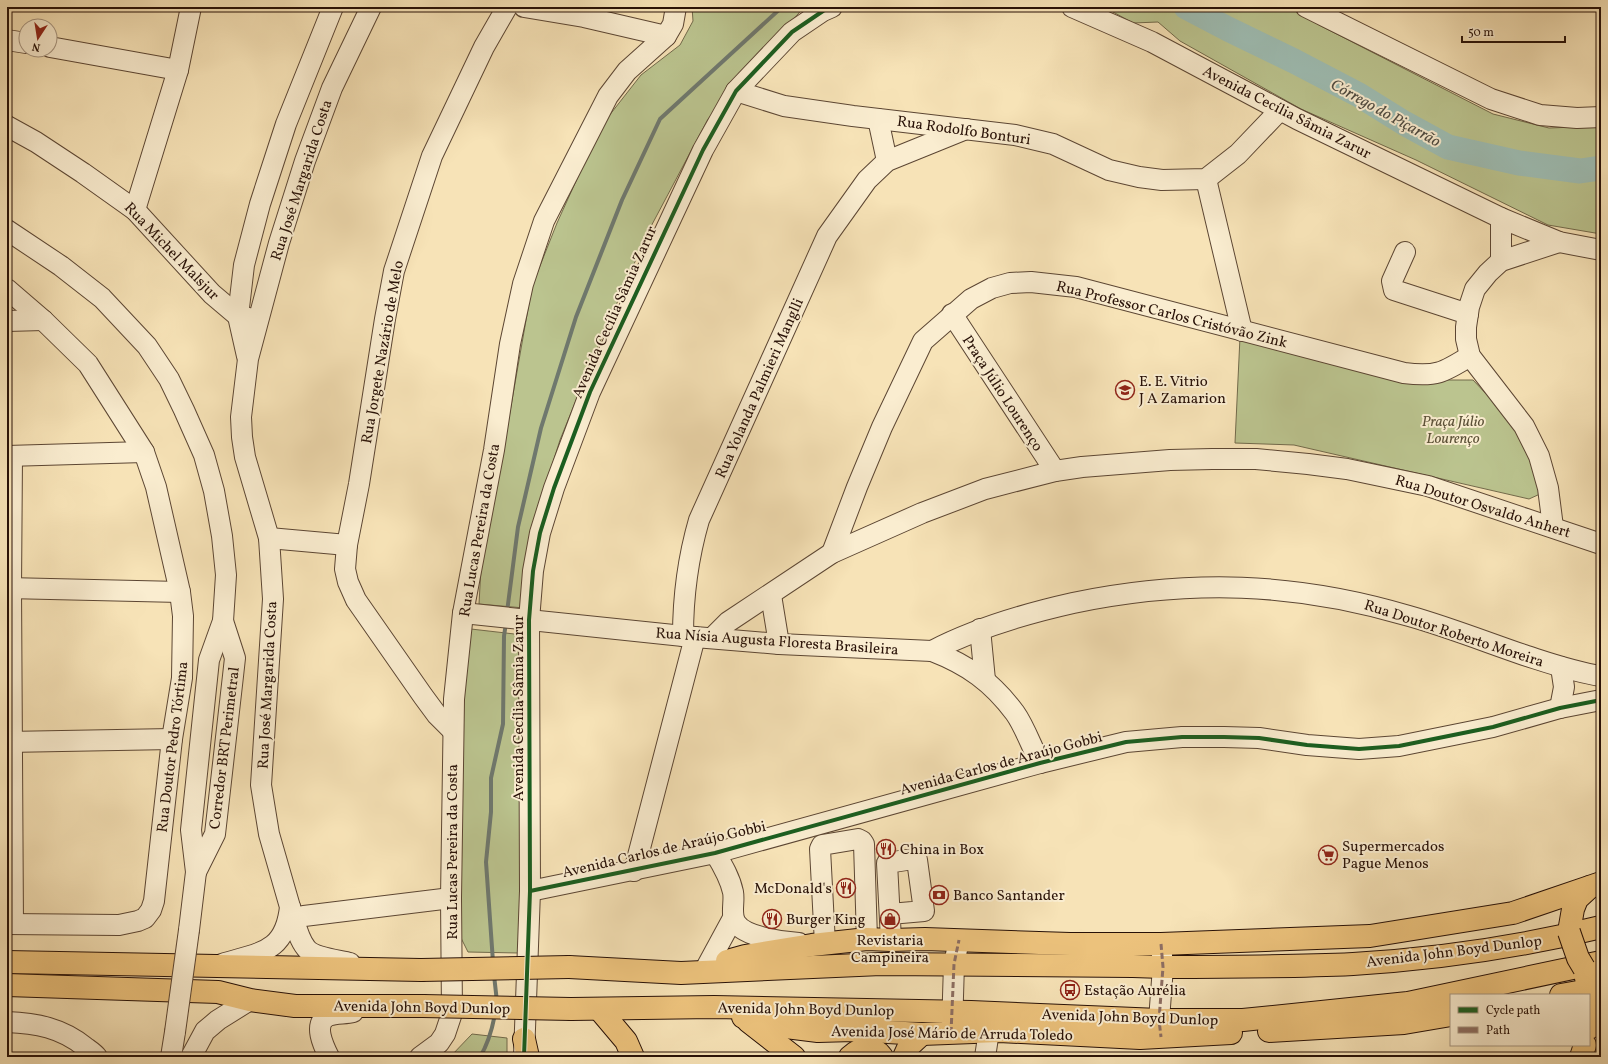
<svg xmlns="http://www.w3.org/2000/svg" width="1608" height="1064" viewBox="0 0 1608 1064" font-family="Vollkorn,serif">
<style>
.green{fill:#bbc48f;stroke:#726a4b}
.lines{fill:none;stroke-linecap:round;stroke-linejoin:round}
.stream{stroke:#6f786e;stroke-width:4}
.river{stroke:#9ebdb3;stroke-width:25}
.minor-casing{stroke:#5c4633;stroke-width:22}
.major-casing{stroke:#281107;stroke-width:24}
.minor{stroke:#faedd0;stroke-width:20}
.major{stroke:#ecc27c;stroke-width:22}
.minor-bridge-casing{stroke:#5c4633;stroke-width:22;stroke-linecap:butt}
.major-bridge-casing{stroke:#281107;stroke-width:24;stroke-linecap:butt}
.minor-bridge{stroke:#faedd0;stroke-width:20}
.major-bridge{stroke:#ecc27c;stroke-width:22}
.quiet{stroke:#8d6e63;stroke-width:3;stroke-dasharray:6 3;stroke-linecap:butt}
.cycleway-casing{stroke:#faedd0;stroke-width:6}
.cycleway{stroke:#1b5e20;stroke-width:4}
.labels{text-anchor:middle;stroke-width:4;stroke-linejoin:round;paint-order:stroke}
.street-label{font-size:15px;fill:#281107;stroke:#faedd0}
.poi-label{font-size:15px;fill:#281107;stroke:#faedd0;text-anchor:start}
.park-label{font-size:15px;font-style:italic;fill:#5b5037;stroke:#faedd0}
.water-label{font-size:16px;font-style:italic;fill:#514d43;stroke:#faedd0}
</style>
<rect width="100%" height="100%" fill="#f7e3b7"/>
<filter id="stains"><feTurbulence type="fractalNoise" baseFrequency=".005" numOctaves="4"/><feColorMatrix values="0 0 0 0 .2 0 0 0 0 .09 0 0 0 0 .02 0 0 0 .5 -.17"/></filter>
<radialGradient id="worn" r=".72"><stop offset=".6" stop-color="#630" stop-opacity="0"/><stop offset="1" stop-color="#630" stop-opacity=".3"/></radialGradient>
<g class="green">
<polygon points="692,7 804,7 708,119 648,232 596,351 560,440 532,529 524,608 479,604 482,550 497,486 532,286 557,223 601,126 641,75 680,45 693,21"/>
<polygon points="1104,7 1291,7 1319,25 1493,114 1549,128 1601,126 1601,234 1548,225 1416,160 1301,109 1180,41 1158,22 1133,23"/>
<polygon points="1240,337 1403,380 1473,380 1521,431 1540,494 1529,499 1294,445 1235,443"/>
<polygon points="471,629 523,635 521,880 518,953 468,952 460,936 461,720"/>
<polygon points="472,1034 507,1038 507,1057 450,1057"/>
</g>
<g class="lines">
<g class="stream">
<polyline points="507,612 518,527 541,428 576,317 622,200 660,119 782,7"/>
<polyline points="493,962 486,862 491,812 491,778 503,724 504,636 506,623"/>
<polyline points="494,975 497,1002"/>
<path d="M480,1057C488,1044 492,1030 495,1014"/>
</g>
<polyline class="river" points="1186,7 1228,29 1294,61 1359,95 1404,123 1448,147 1519,163 1580,171 1601,168"/>
<g class="minor-casing">
<g id="minor">
<polyline points="524,7 584,17 666,36"/>
<polyline points="1072,7 1152,42 1297,119 1501,218 1559,242 1601,250"/>
<polyline points="1306,7 1491,99 1540,115 1577,118 1601,117"/>
<polyline points="7,40 26,43"/>
<polyline points="50,47 178,70"/>
<polyline points="736,91 784,106 853,116 1015,135 1053,144 1109,170 1139,177 1162,180 1206,179 1238,154 1280,110"/>
<polyline points="878,119 887,161"/>
<polyline points="7,126 36,142 83,173 135,210 212,294 238,316 249,318"/>
<polyline points="1206,179 1242,331"/>
<polyline points="135,210 178,70 191,7"/>
<polyline points="1501,218 1501,261"/>
<polyline points="7,230 61,266 102,298 147,346 169,379 184,410 204,455 214,491 222,536 226,575 223,621 209,660 191,830 196,872 189,930"/>
<polyline points="1405,252 1392,281 1394,290 1468,314"/>
<polyline points="7,289 43,320 88,364 144,452 156,487 180,592 183,616 182,678 172,739 154,901 151,910 145,918 138,921 119,925 7,924"/>
<polyline points="952,314 1055,471"/>
<polyline points="7,321 43,320"/>
<polyline points="247,356 238,316 244,265 260,204 286,124 333,7"/>
<polyline points="7,456 144,452"/>
<polyline points="12,456 11,588 13,924"/>
<polyline points="1553,527 1548,488 1539,456 1524,426 1470,356 1466,339 1466,327 1469,307 1475,289 1488,273 1501,261 1559,242"/>
<polyline points="269,538 347,545"/>
<path d="M832,553L857,487L882,427L923,341L971,299L992,288L1010,283L1031,282L1076,287L1404,373C1436,377 1443,373 1470,356"/>
<polyline points="7,588 180,592"/>
<polyline points="771,595 779,644"/>
<path d="M463,613L683,636L779,644L932,651C968,665 992,682 1015,713C1025,727 1032,748 1040,763"/>
<polyline points="980,629 985,680"/>
<path d="M683,636C683,597 688,558 699,520L827,236L867,180L887,161L966,129"/>
<polyline points="712,638 728,622 832,553 922,513 985,489 1055,471 1082,467 1170,460 1212,459 1256,459 1308,464 1347,469 1428,486 1601,544"/>
<path d="M932,651C976,628 1024,614 1073,603C1189,579 1295,582 1409,616C1448,627 1486,642 1524,655C1549,663 1574,672 1601,676"/>
<polyline points="1560,708 1564,687 1561,667"/>
<polyline points="453,731 437,715 423,696 356,600 348,582 345,569 347,545 359,484 385,319 394,271 432,156 484,47 507,7"/>
<polyline points="7,742 172,739"/>
<path d="M715,853C723,866 730,878 733,892C735,902 730,914 736,923C745,937 783,942 799,943"/>
<polyline points="634,871 695,637"/>
<polyline points="196,872 215,834 233,676 235,658 223,621"/>
<polyline points="530,891 715,853 1040,763 1126,742 1182,737 1224,737 1259,738 1307,745 1359,749 1399,746 1493,727 1560,708 1601,700"/>
<path d="M290,907C295,920 297,937 306,948C313,958 339,960 350,963"/>
<polyline points="890,914 924,911 917,860 913,859 887,863 891,940"/>
<polyline points="288,920 304,916 451,898"/>
<polyline points="825,944 820,849 822,845 858,839 862,841 864,844 867,939"/>
<polyline points="1161,944 1163,967 1159,1020 1161,1035"/>
<path d="M222,964C260,952 285,953 290,907L269,834L261,785L273,599L269,538L245,457L242,437L241,417L248,359L279,243L305,161L332,88L371,7"/>
<polyline points="707,966 733,918"/>
<path d="M7,1022C36,1023 62,1028 85,1047C89,1050 94,1053 97,1057"/>
<polyline points="952,1029 954,964 959,940"/>
<polyline points="524,1056 530,891 529,620 533,571 540,533 554,488 590,392 703,150 736,91 792,32 823,11 832,7"/>
<polyline points="171,1057 175,1032"/>
<polyline points="191,1057 205,1031 218,1020 250,1000"/>
<path d="M329,1057C324,1047 312,1023 328,1016C335,1013 345,1014 353,1012"/>
<polyline points="420,1057 439,1043 445,1034 452,1013 451,898 454,699 463,613 494,450 510,344 523,284 544,221 608,96 627,71 666,36 673,24 676,7"/>
<polyline points="985,1057 989,1031"/>
</g>
</g>
<g class="major-casing">
<g id="major">
<polyline points="1569,932 1573,909 1577,899 1590,887"/>
<polyline points="727,961 745,956 812,945 867,939 891,940 925,939 1070,944 1161,944 1370,936 1513,913 1601,883"/>
<polyline points="7,962 421,970"/>
<path d="M569,967L681,973L881,964L1133,966L1163,967C1226,967 1290,967 1353,964C1436,959 1520,947 1601,927"/>
<path d="M1584,968C1588,987 1593,1009 1589,1028"/>
<polyline points="7,985 218,992 250,1000 295,1006 423,1006"/>
<polyline points="1561,995 1589,990 1601,986"/>
<polyline points="571,1009 714,1007 971,1012 1159,1020 1243,1020 1408,1003 1601,962"/>
<polyline points="599,1009 626,1041 633,1057"/>
<polyline points="743,1017 786,1027 818,1031 853,1030 922,1034 999,1031 1140,1038 1231,1033"/>
<polyline points="748,1021 794,1057"/>
<polyline points="1269,1031 1404,1023 1451,1015"/>
<polyline points="524,1039 528,1057"/>
<path d="M850,1057C861,1047 872,1043 882,1057"/>
<polyline points="904,1057 909,1046 922,1034"/>
<polyline points="1581,1057 1585,1045"/>
</g>
</g>
<use href="#minor" class="minor"/>
<use href="#major" class="major"/>
<g class="minor-bridge-casing">
<polyline id="minor-bridge" points="175,1032 189,930"/>
</g>
<g class="major-bridge-casing">
<g id="major-bridge">
<polyline points="1569,932 1578,958 1584,968"/>
<polyline points="421,970 569,967"/>
<polyline points="423,1006 571,1009"/>
</g>
</g>
<use href="#minor-bridge" class="minor-bridge"/>
<use href="#major-bridge" class="major-bridge"/>
<g class="quiet">
<polyline points="1161,944 1163,967 1159,1020 1161,1037"/>
<polyline points="951,1033 954,964 959,940"/>
</g>
<g class="cycleway-casing">
<g id="cycleway">
<polyline points="530,891 715,853 1040,763 1126,742 1182,737 1224,737 1259,738 1307,745 1359,749 1399,746 1493,727 1560,708 1601,700"/>
<polyline points="524,1057 530,891 529,620 533,571 540,533 554,488 590,392 703,150 736,91 792,32 823,11 832,7"/>
</g>
</g>
<use href="#cycleway" class="cycleway"/>
</g>
<defs>
<g id="school-ring" transform="scale(1)"><circle r="9.5" fill="#faedd0" stroke="#8f2418" stroke-width="1.5"/><path d="M0-5L7-2L0 1L-7-2ZM-4 1L0 2.5L4 1V4Q0 6-4 4Z" fill="#8f2418"/></g>
<g id="restaurant-ring" transform="scale(1)"><circle r="9.5" fill="#faedd0" stroke="#8f2418" stroke-width="1.5"/><path d="M-5-6h1v4h1v-4h1v4h1v-4h1v5L-1.5 .5V6h-2V.5L-5-1ZM5-6V6H3V1.5H1.5Q1.5-4 5-6Z" fill="#8f2418"/></g>
<g id="supermarket-ring" transform="scale(1)"><circle r="9.5" fill="#faedd0" stroke="#8f2418" stroke-width="1.5"/><path d="M-6-5.5h2.5l.6 2H6L4.5 2H-2.5L-4.4-4H-6ZM-1.5 3.2a1.3 1.3 0 1 0 .1 0ZM3 3.2a1.3 1.3 0 1 0 .1 0Z" fill="#8f2418"/></g>
<g id="bank-ring" transform="scale(1)"><circle r="9.5" fill="#faedd0" stroke="#8f2418" stroke-width="1.5"/><path d="M-6-4H6V4H-6ZM0-2.3a2.3 2.3 0 1 0 0 4.6a2.3 2.3 0 1 0 0-4.6Z" fill="#8f2418"/></g>
<g id="shop-ring" transform="scale(1)"><circle r="9.5" fill="#faedd0" stroke="#8f2418" stroke-width="1.5"/><path d="M-5-2.5h2.3a2.7 3.5 0 0 1 5.4 0H5L5.5 6h-11ZM-1.5-2.5h3a1.5 2.3 0 0 0-3 0Z" fill="#8f2418"/></g>
<g id="bus-ring" transform="scale(1)"><circle r="9.5" fill="#faedd0" stroke="#8f2418" stroke-width="1.5"/><path d="M-5-6H5V4H4V6H2V4H-2V6H-4V4H-5ZM-3.5-4V0h7V-4ZM-3.5 1.2v1.5H-2V1.2ZM2 1.2v1.5H3.5V1.2Z" fill="#8f2418"/></g>
</defs>
<g fill-rule="evenodd">
<use href="#school-ring" x="1125" y="390"/>
<use href="#restaurant-ring" x="886" y="849"/>
<use href="#supermarket-ring" x="1328" y="855"/>
<use href="#restaurant-ring" x="846" y="888"/>
<use href="#bank-ring" x="939" y="895"/>
<use href="#restaurant-ring" x="772" y="919"/>
<use href="#shop-ring" x="890" y="919"/>
<use href="#bus-ring" x="1070" y="990"/>
</g>
<g class="labels">
<g class="street-label">
<text transform="translate(1287 112) rotate(27)" y="5">Avenida Cecília Sâmia Zarur</text>
<text transform="translate(964 130) rotate(8)" y="5">Rua Rodolfo Bonturi</text>
<text transform="translate(301 180) rotate(-72)" y="5">Rua José Margarida Costa</text>
<text transform="translate(172 251) rotate(46)" y="5">Rua Michel Malsjur</text>
<text transform="translate(614 312) rotate(-66)" y="5">Avenida Cecília Sâmia Zarur</text>
<text transform="translate(1172 314) rotate(14)" y="5">Rua Professor Carlos Cristóvão Zink</text>
<text transform="translate(382 352) rotate(-80)" y="5">Rua Jorgete Nazário de Melo</text>
<text transform="translate(759 388) rotate(-66)" y="5">Rua Yolanda Palmieri Manglli</text>
<text transform="translate(1003 393) rotate(57)" y="5">Praça Júlio Lourenço</text>
<text transform="translate(1483 506) rotate(17)" y="5">Rua Doutor Osvaldo Anhert</text>
<text transform="translate(479 530) rotate(-80)" y="5">Rua Lucas Pereira da Costa</text>
<text transform="translate(1454 633) rotate(18)" y="5">Rua Doutor Roberto Moreira</text>
<text transform="translate(777 641) rotate(4)" y="5">Rua Nísia Augusta Floresta Brasileira</text>
<text transform="translate(267 685) rotate(-87)" y="5">Rua José Margarida Costa</text>
<text transform="translate(518 708) rotate(-90)" y="5">Avenida Cecília Sâmia Zarur</text>
<text transform="translate(172 747) rotate(-83)" y="5">Rua Doutor Pedro Tórtima</text>
<text transform="translate(224 748) rotate(-83)" y="5">Corredor BRT Perimetral</text>
<text transform="translate(1001 763) rotate(-15)" y="5">Avenida Carlos de Araújo Gobbi</text>
<text transform="translate(664 849) rotate(-13)" y="5">Avenida Carlos de Araújo Gobbi</text>
<text transform="translate(452 852) rotate(-90)" y="5">Rua Lucas Pereira da Costa</text>
<text transform="translate(1454 951) rotate(-7)" y="5">Avenida John Boyd Dunlop</text>
<text transform="translate(422 1007) rotate(1)" y="5">Avenida John Boyd Dunlop</text>
<text transform="translate(806 1009) rotate(1)" y="5">Avenida John Boyd Dunlop</text>
<text transform="translate(1130 1017) rotate(2)" y="5">Avenida John Boyd Dunlop</text>
<text transform="translate(952 1033) rotate(1)" y="5">Avenida José Mário de Arruda Toledo</text>
</g>
<g class="poi-label">
<text x="1139" y="386">E. E. Vitrio<tspan x="1139" dy="17">J A Zamarion</tspan></text>
<text x="1342" y="851">Supermercados<tspan x="1342" dy="17">Pague Menos</tspan></text>
<text x="900" y="854">China in Box</text>
<text x="832" y="893" text-anchor="end">McDonald's</text>
<text x="953" y="900">Banco Santander</text>
<text x="786" y="924">Burger King</text>
<text x="890" y="945" text-anchor="middle">Revistaria<tspan x="890" dy="17">Campineira</tspan></text>
<text x="1084" y="995">Estação Aurélia</text>
</g>
<g class="park-label">
<text x="1453" y="426">Praça Júlio<tspan x="1453" dy="17">Lourenço</tspan></text>
</g>
<g class="water-label">
<text transform="translate(1386 112) rotate(29)" y="6">Córrego do Piçarrão</text>
</g>
</g>
<rect width="1608" height="1064" fill="none" stroke="#f7e3b7" stroke-width="24"/>
<rect x="8" y="8" width="1592" height="1048" fill="none" stroke="#281107" stroke-width="2"/>
<rect x="12" y="12" width="1584" height="1040" fill="none" stroke="#281107"/>
<rect x="1450" y="994" width="140" height="52" fill="#faedd0" stroke="#a69580"/>
<rect x="1458" y="1007" width="20" height="6" fill="#1b5e20" stroke="#a69580"/>
<text x="1486" y="1014" font-size="12" fill="#281107">Cycle path</text>
<rect x="1458" y="1027" width="20" height="6" fill="#8d6e63" stroke="#a69580"/>
<text x="1486" y="1034" font-size="12" fill="#281107">Path</text>
<g transform="translate(38 38) rotate(192)"><circle r="19" fill="#faedd0" stroke="#a69580"/>
<path d="M0-3L7 15L0 10L-7 15Z" fill="#8f2418"/>
<text y="-6" font-size="11" font-weight="bold" text-anchor="middle" fill="#281107">N</text>
</g>
<path d="M1462 36v6h103v-6" fill="none" stroke="#281107" stroke-width="2"/>
<text x="1468" y="36" font-size="12" fill="#281107" stroke="#faedd0" stroke-width="3" paint-order="stroke">50 m</text>
<rect width="100%" height="100%" filter="url(#stains)"/>
<rect width="100%" height="100%" fill="url(#worn)"/>
</svg>
